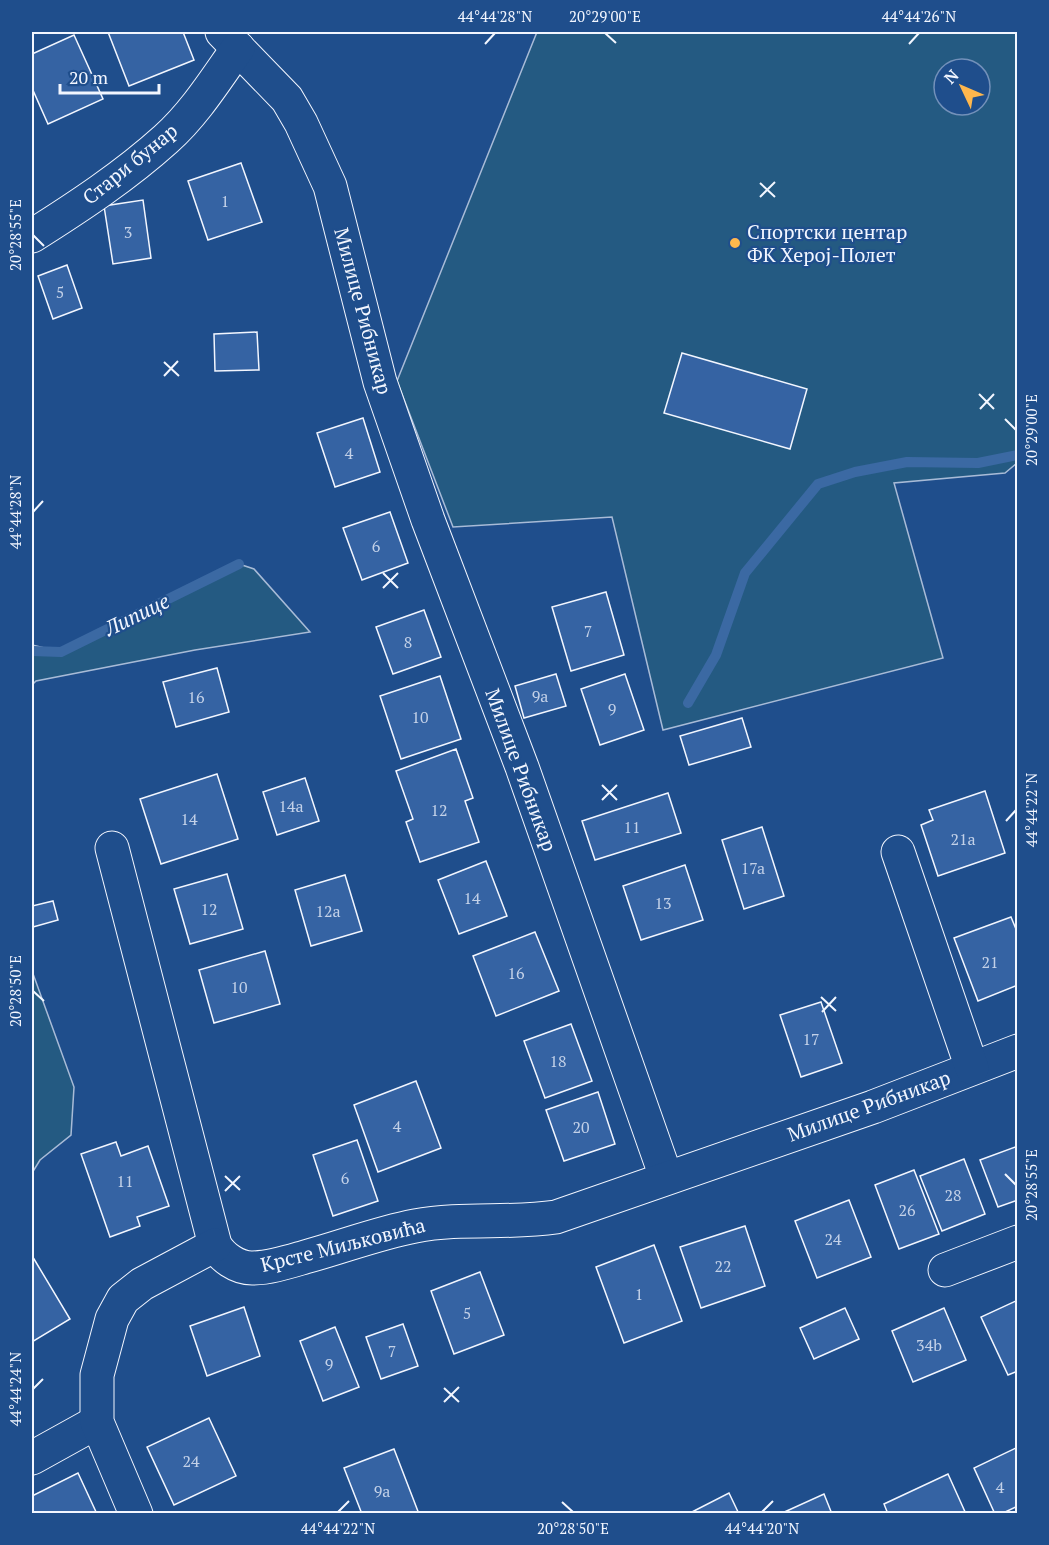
<svg xmlns="http://www.w3.org/2000/svg" width="1049" height="1545" viewBox="0 0 1049 1545" font-family="'PT Serif',serif">
<style>
.green{fill:#245a82;stroke:#a8bbd7;stroke-width:1.5;fill-rule:evenodd}
.lines{fill:none;stroke-linecap:round;stroke-linejoin:round}
.stream{stroke:#3b69a3;stroke-width:10}
.building{fill:#3563a3;stroke:#f2f6ff;stroke-width:1.5}
.minor-casing{stroke:#f2f6ff;stroke-width:35}
.minor{stroke:#1f4e8c;stroke-width:33}
.ticks{fill:none;stroke:#f2f6ff;stroke-width:2}
.poi-dot{fill:#ffb74d;stroke:#1f4e8c;stroke-width:2}
.labels{text-anchor:middle;stroke-width:4.5;stroke-linejoin:round;paint-order:stroke}
.number-label{font-size:16px;fill:#c3d1e8}
.street-label{font-size:20px;fill:#f2f6ff;stroke:#1f4e8c}
.poi-label{font-size:20px;fill:#f2f6ff;stroke:#1f4e8c;text-anchor:start}
.water-label{font-size:21px;font-style:italic;fill:#f2f6ff;stroke:#1f4e8c}
.neatline{fill:none;stroke:#f2f6ff;stroke-width:2}
.ticks-label{font-size:15px;text-anchor:middle;fill:#f2f6ff}
</style>
<rect width="100%" height="100%" fill="#1f4e8c"/>
<g class="green">
<path d="M537,32H1017V463L1005,473L894,483L943,658L663,730L612,517L453,527L397,381ZM944,69H980V105H944Z"/>
<polygon points="239,564 254,569 310,632 195,650 36,681 32,685 32,645 61,652"/>
<polygon points="32,971 74,1087 71,1135 40,1160 32,1173"/>
</g>
<g class="lines">
<g class="stream">
<polyline points="32,651 61,652 239,564"/>
<polyline points="688,703 716,655 745,573 818,484 855,472 907,462 978,463 1018,455"/>
</g>
</g>
<g class="building">
<polygon points="108,32 183,32 194,60 129,86"/>
<polygon points="74,35 103,99 48,124 32,88 32,54"/>
<polygon points="241,163 262,222 208,240 188,181"/>
<polygon points="143,200 151,258 113,264 104,206"/>
<polygon points="67,265 82,308 53,319 38,276"/>
<polygon points="257,332 259,370 215,371 214,334"/>
<polygon points="682,353 807,389 790,449 664,413"/>
<polygon points="363,418 380,472 335,487 317,433"/>
<polygon points="390,512 408,563 362,580 343,528"/>
<polygon points="606,592 624,655 571,671 552,607"/>
<polygon points="424,610 441,657 393,674 376,627"/>
<polygon points="217,668 229,712 176,727 163,682"/>
<polygon points="556,674 566,706 524,718 515,686"/>
<polygon points="625,674 644,730 600,745 581,689"/>
<polygon points="440,676 461,739 401,759 380,696"/>
<polygon points="742,718 751,747 689,765 680,736"/>
<polygon points="456,749 473,798 465,801 479,842 420,862 406,822 413,819 396,771"/>
<polygon points="217,774 238,839 161,864 140,799"/>
<polygon points="305,778 319,821 277,835 263,792"/>
<polygon points="985,791 1005,853 938,876 921,825 933,820 929,810"/>
<polygon points="668,793 681,833 595,860 582,821"/>
<polygon points="762,827 784,896 744,909 722,840"/>
<polygon points="486,861 507,916 459,934 438,880"/>
<polygon points="685,865 703,920 641,940 623,886"/>
<polygon points="227,874 243,929 190,944 174,889"/>
<polygon points="345,875 362,931 311,946 295,890"/>
<polygon points="53,901 58,920 33,927 32,906"/>
<polygon points="1011,917 1018,934 1018,985 978,1001 954,938"/>
<polygon points="535,932 559,991 496,1016 473,956"/>
<polygon points="265,951 280,1004 214,1023 199,970"/>
<polygon points="821,1002 842,1063 801,1077 780,1015"/>
<polygon points="571,1024 592,1081 545,1098 524,1041"/>
<polygon points="416,1081 441,1148 378,1172 354,1105"/>
<polygon points="598,1092 615,1144 564,1161 546,1110"/>
<polygon points="357,1140 378,1201 333,1216 313,1155"/>
<polygon points="116,1142 121,1156 148,1146 169,1206 137,1217 140,1226 110,1237 81,1154"/>
<polygon points="1018,1146 1018,1200 998,1207 980,1160"/>
<polygon points="964,1159 985,1214 942,1231 920,1176"/>
<polygon points="914,1170 939,1234 899,1249 875,1185"/>
<polygon points="849,1200 871,1257 817,1278 795,1221"/>
<polygon points="745,1226 765,1286 701,1308 680,1247"/>
<polygon points="654,1245 682,1321 624,1343 596,1267"/>
<polygon points="34,1259 70,1319 32,1342 32,1261"/>
<polygon points="480,1272 504,1335 454,1354 431,1291"/>
<polygon points="1018,1300 1018,1371 1008,1375 981,1317"/>
<polygon points="244,1307 260,1356 207,1376 190,1326"/>
<polygon points="845,1308 859,1339 814,1359 800,1328"/>
<polygon points="944,1308 966,1360 913,1382 892,1331"/>
<polygon points="403,1324 418,1366 381,1379 366,1337"/>
<polygon points="335,1327 359,1387 323,1401 300,1341"/>
<polygon points="209,1418 236,1476 174,1505 147,1447"/>
<polygon points="1018,1447 1018,1506 1001,1514 995,1514 974,1468"/>
<polygon points="394,1449 419,1514 362,1514 344,1468"/>
<polygon points="78,1473 97,1514 32,1514 32,1496"/>
<polygon points="948,1474 966,1514 888,1514 884,1504"/>
<polygon points="729,1493 739,1514 688,1514"/>
<polygon points="824,1494 832,1514 780,1514"/>
</g>
<g class="lines">
<g class="minor-casing">
<g id="minor">
<polyline points="222,32 287,99 301,123 330,186 380,382 428,520 522,767 666,1177"/>
<path d="M32,236C78,207 125,176 166,139C195,113 216,79 238,48"/>
<path d="M112,848L215,1245C222,1257 237,1268 252,1268C270,1268 288,1262 305,1257C342,1247 378,1233 415,1226C462,1217 509,1224 556,1217L873,1107L1018,1051"/>
<polyline points="898,852 972,1068"/>
<polyline points="945,1270 1018,1242"/>
<polyline points="32,1458 97,1422"/>
<polyline points="136,1514 97,1422 97,1375 112,1319 123,1299 142,1284 215,1245"/>
</g>
</g>
<use href="#minor" class="minor"/>
</g>
<path class="ticks" d="M605,33L616,43M485,44L495,33M909,44L919,33M760,183L775,197M760,197L775,182M33,235L44,246M164,362L179,376M164,376L178,361M979,394L994,409M980,409L994,394M1005,419L1016,430M33,512L43,501M383,573L398,588M383,588L398,573M602,785L617,800M602,800L617,785M1006,821L1016,810M33,991L44,1001M821,997L836,1011M822,1012L836,997M1005,1174L1016,1185M225,1176L240,1190M225,1191L240,1176M444,1388L459,1402M33,1389L43,1379M444,1402L459,1387M562,1502L573,1512M338,1512L349,1501M762,1512L773,1501"/>
<circle class="poi-dot" cx="735" cy="243" r="6"/>
<g class="labels">
<g class="number-label">
<text x="225" y="207">1</text>
<text x="128" y="238">3</text>
<text x="60" y="298">5</text>
<text x="349" y="459">4</text>
<text x="376" y="552">6</text>
<text x="588" y="637">7</text>
<text x="408" y="648">8</text>
<text x="540" y="702">9a</text>
<text x="196" y="703">16</text>
<text x="612" y="715">9</text>
<text x="420" y="723">10</text>
<text x="291" y="812">14a</text>
<text x="439" y="816">12</text>
<text x="189" y="825">14</text>
<text x="632" y="833">11</text>
<text x="963" y="845">21a</text>
<text x="753" y="874">17a</text>
<text x="472" y="904">14</text>
<text x="663" y="909">13</text>
<text x="209" y="915">12</text>
<text x="328" y="917">12a</text>
<text x="990" y="968">21</text>
<text x="516" y="979">16</text>
<text x="239" y="993">10</text>
<text x="811" y="1045">17</text>
<text x="558" y="1067">18</text>
<text x="397" y="1132">4</text>
<text x="581" y="1133">20</text>
<text x="345" y="1184">6</text>
<text x="125" y="1187">11</text>
<text x="953" y="1201">28</text>
<text x="907" y="1216">26</text>
<text x="833" y="1245">24</text>
<text x="723" y="1272">22</text>
<text x="639" y="1300">1</text>
<text x="467" y="1319">5</text>
<text x="929" y="1351">34b</text>
<text x="392" y="1357">7</text>
<text x="329" y="1370">9</text>
<text x="191" y="1467">24</text>
<text x="1000" y="1493">4</text>
<text x="382" y="1497">9a</text>
</g>
<g class="street-label">
<text transform="translate(130 164) rotate(-39)" y="7">Стари бунар</text>
<text transform="translate(363 311) rotate(75)" y="7">Милице Рибникар</text>
<text transform="translate(521 770) rotate(70)" y="7">Милице Рибникар</text>
<text transform="translate(869 1106) rotate(-20)" y="7">Милице Рибникар</text>
<text transform="translate(343 1245) rotate(-14)" y="7">Крсте Миљковића</text>
</g>
<g class="poi-label">
<text x="747" y="239">Спортски центар<tspan x="747" dy="23">ФК Херој-Полет</tspan></text>
</g>
<g class="water-label">
<text transform="translate(137 615) rotate(-26)" y="7">Липице</text>
</g>
</g>
<rect width="1049" height="1545" fill="none" stroke="#1f4e8c" stroke-width="66"/>
<g transform="translate(962 87) rotate(314)"><circle r="28" fill="#1f4e8c" stroke="#7391ba" stroke-width="1.5"/>
<path d="M0-4.5L10 22L0 15L-10 22Z" fill="#ffb74d"/>
<text y="-9" font-size="16" font-weight="bold" text-anchor="middle" fill="#f2f6ff">N</text>
</g>
<path d="M60 84v9h99v-9" fill="none" stroke="#f2f6ff" stroke-width="3"/>
<text x="69" y="84" font-size="18" fill="#f2f6ff" stroke="#1f4e8c" stroke-width="4.5" paint-order="stroke">20 m</text>
<rect x="33" y="33" width="983" height="1479" class="neatline"/>
<g class="ticks-label">
<text x="495" y="22">44°44'28"N</text>
<text x="605" y="22">20°29'00"E</text>
<text x="919" y="22">44°44'26"N</text>
<text transform="translate(16 235) rotate(-90)" y="5">20°28'55"E</text>
<text transform="translate(1032 430) rotate(-90)" y="5">20°29'00"E</text>
<text transform="translate(16 512) rotate(-90)" y="5">44°44'28"N</text>
<text transform="translate(1032 810) rotate(-90)" y="5">44°44'22"N</text>
<text transform="translate(16 991) rotate(-90)" y="5">20°28'50"E</text>
<text transform="translate(1032 1185) rotate(-90)" y="5">20°28'55"E</text>
<text transform="translate(16 1389) rotate(-90)" y="5">44°44'24"N</text>
<text x="338" y="1534">44°44'22"N</text>
<text x="573" y="1534">20°28'50"E</text>
<text x="762" y="1534">44°44'20"N</text>
</g>
</svg>
